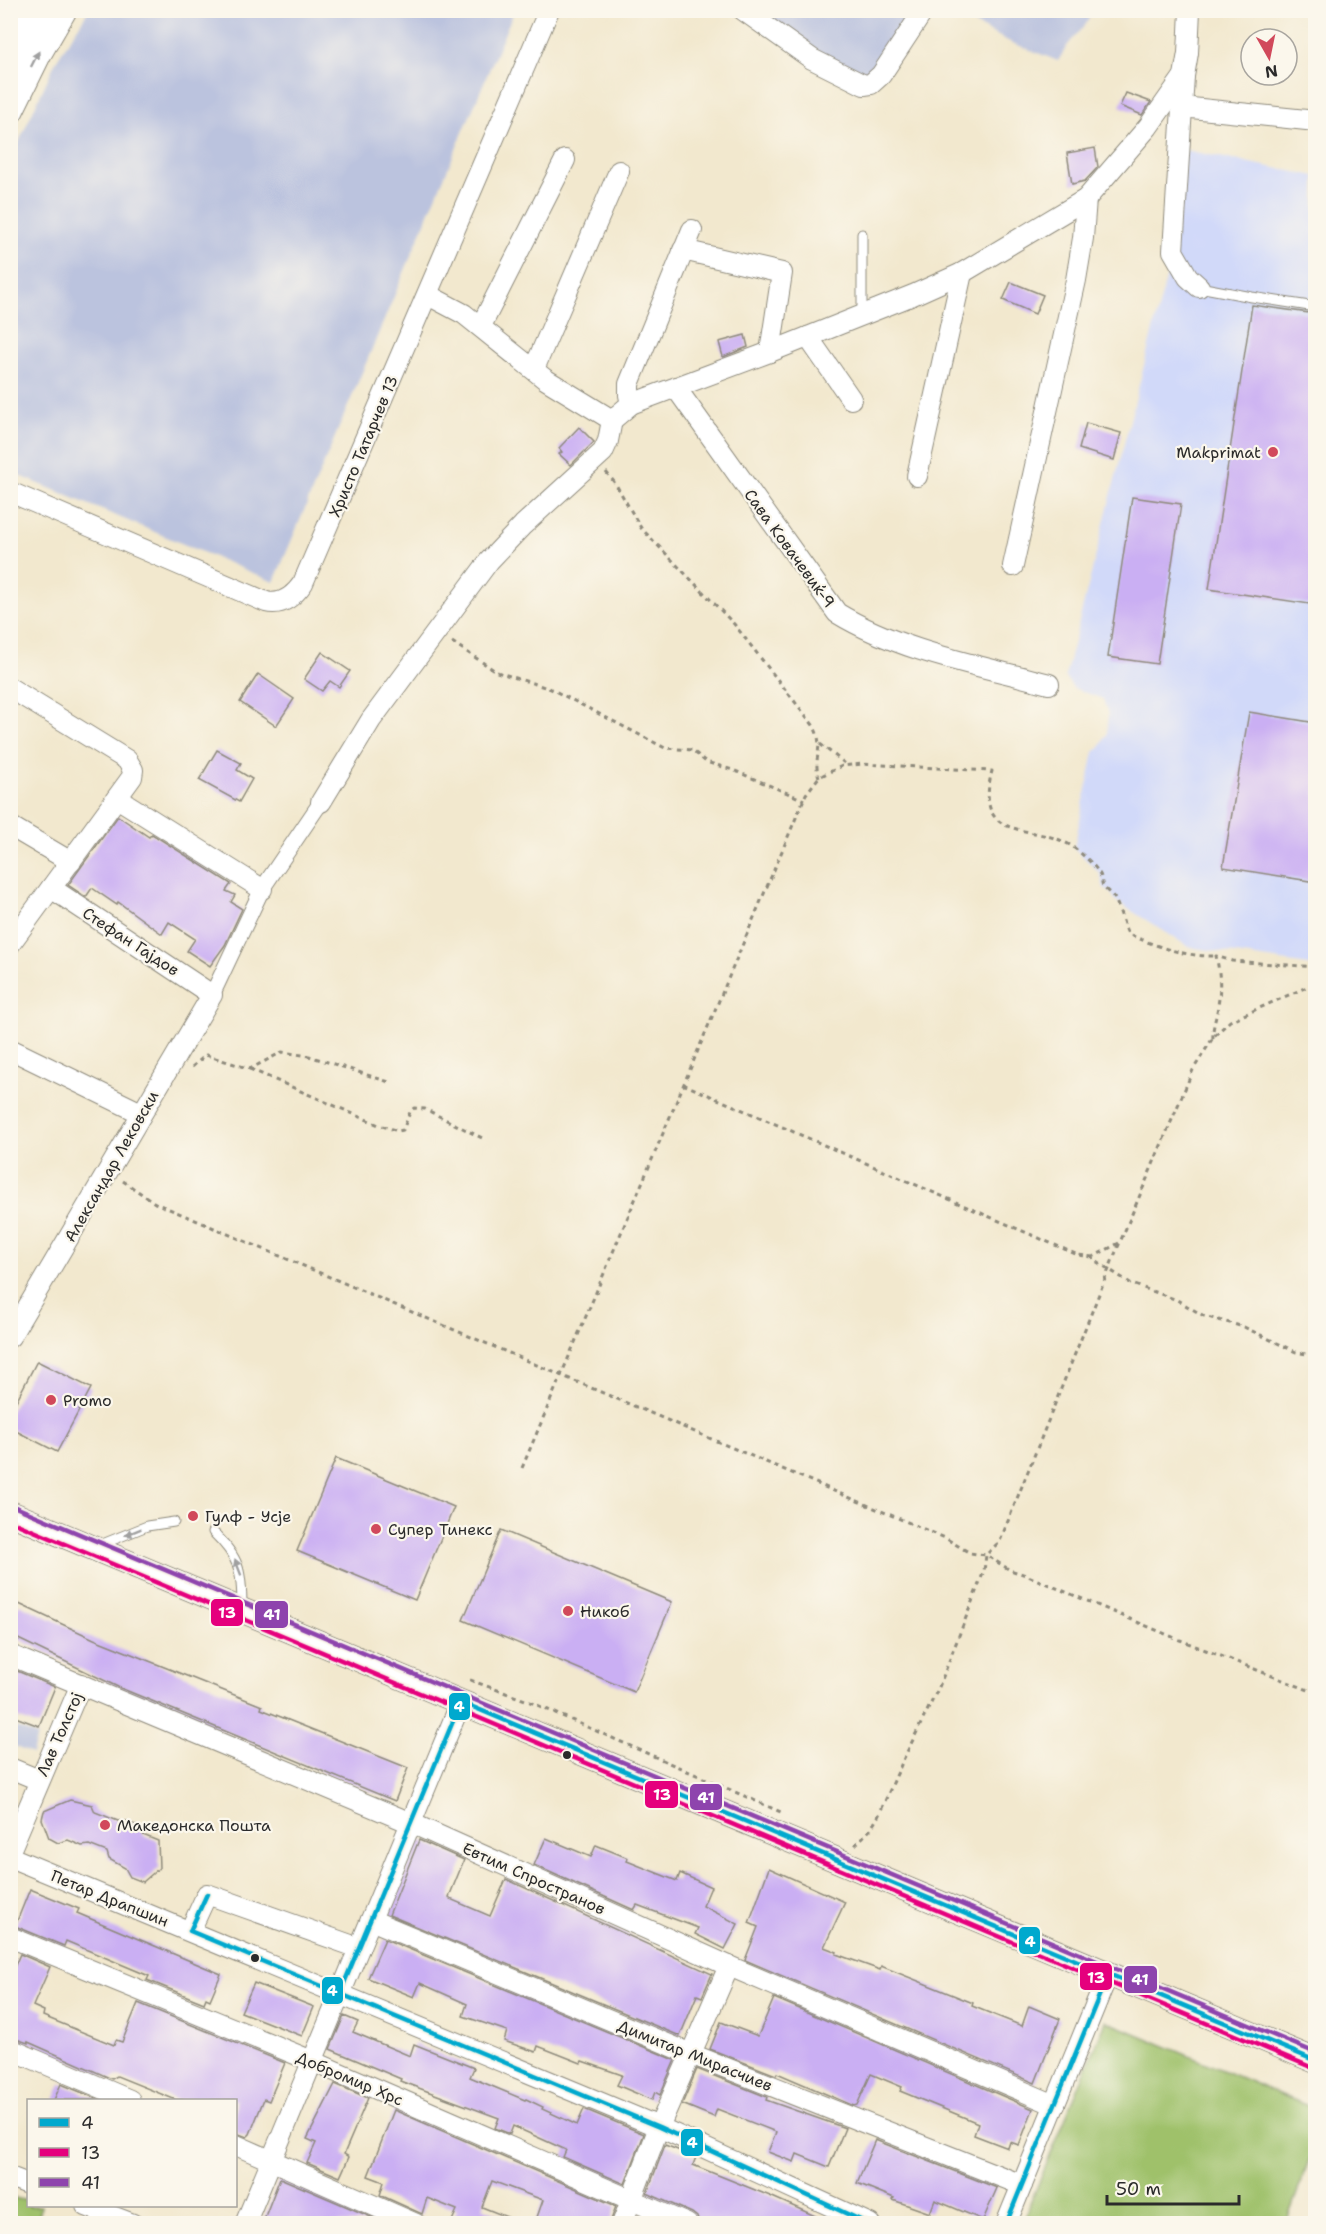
<svg xmlns="http://www.w3.org/2000/svg" width="1326" height="2234" viewBox="0 0 1326 2234" font-family="'Shantell Sans',sans-serif">
<style>
.built{fill:#d1d9f9}
.industrial{fill:#bbc3de}
.green{fill:#9fc16b;stroke:#65764b;stroke-width:1.5}
.building{fill:#caaff3}
.lines{fill:none;stroke-linecap:round;stroke-linejoin:round}
.service-casing{stroke:#8e8a7c;stroke-width:11}
.pedestrian-casing{stroke:#8e8a7c;stroke-width:17}
.minor-casing{stroke:#8e8a7c;stroke-width:22}
.tertiary-casing{stroke:#8e8a7c;stroke-width:26}
.secondary-casing{stroke:#8e8a7c;stroke-width:29}
.path{stroke:#8e8a7c;stroke-width:3;stroke-dasharray:4.5 4.5;stroke-linecap:butt}
.service{stroke:#fff;stroke-width:9}
.pedestrian{stroke:#fff;stroke-width:15}
.minor{stroke:#fff;stroke-width:20}
.tertiary{stroke:#fff;stroke-width:24}
.secondary{stroke:#fff;stroke-width:27}
.bus-1-casing{stroke:#fbf7ec;stroke-width:9}
.bus-2-casing{stroke:#fbf7ec;stroke-width:9}
.bus-3-casing{stroke:#fbf7ec;stroke-width:9}
.bus-1{stroke:#00a9ce;stroke-width:4.5}
.bus-2{stroke:#e5007d;stroke-width:4.5}
.bus-3{stroke:#8e44ad;stroke-width:4.5}
.oneway{fill:#a0a0a0}
.poi-dot{fill:#d1495b;stroke:#fbf7ec;stroke-width:2}
.bus-dot{fill:#2b2b2b;stroke:#fbf7ec;stroke-width:2}
.labels{text-anchor:middle;stroke-width:4.5;stroke-linejoin:round;paint-order:stroke}
.street-label{font-size:16px;fill:#2b2b2b;stroke:#fbf7ec}
.poi-label{font-size:16px;fill:#2b2b2b;stroke:#fbf7ec;text-anchor:start}
.line-badge{stroke:#fbf7ec;stroke-width:2}
.badge-label{font-size:16px;text-anchor:middle;font-weight:bold;fill:#fff}
</style>
<rect width="100%" height="100%" fill="#fbf7ec"/>
<filter id="ink" filterUnits="userSpaceOnUse"><feTurbulence type="fractalNoise" baseFrequency=".0167" numOctaves="2"/><feDisplacementMap in="SourceGraphic" scale="12" xChannelSelector="R" yChannelSelector="G"/><feConvolveMatrix kernelMatrix="1 2 1 2 8 2 1 2 1" color-interpolation-filters="sRGB"/></filter>
<filter id="wash" filterUnits="userSpaceOnUse"><feTurbulence type="fractalNoise" baseFrequency=".008" numOctaves="4" result="noise"/><feDisplacementMap in="SourceGraphic" scale="24" xChannelSelector="R" yChannelSelector="G"/><feGaussianBlur stdDeviation="1.35" result="paint"/><feColorMatrix in="noise" values="0 0 0 0 0 0 0 0 0 0 0 0 0 0 0 0 0 1.4 0 .05"/><feComposite in="paint" operator="in"/></filter>
<g filter="url(#wash)">
<rect width="100%" height="100%" fill="#f2e8ce"/>
<polygon class="built" points="1180,149 1315,176 1315,966 1189,947 1116,901 1111,893 1104,888 1100,873 1074,848 1094,752 1101,746 1107,734 1108,714 1103,699 1073,688 1065,677 1173,251"/>
<g class="industrial">
<polygon points="88,11 514,11 274,582 11,472 11,159 55,63"/>
<polygon points="743,11 924,11 871,84"/>
<polygon points="949,11 1093,11 1087,22 1067,46 1058,61 1010,42"/>
<polygon points="10,1725 37,1736 32,1754 11,1745"/>
</g>
<g class="green">
<polygon points="1106,2021 1315,2109 1315,2145 1286,2223 1022,2223"/>
<polygon points="10,2197 28,2201 28,2206 41,2206 38,2223 11,2223"/>
</g>
<g id="blocks">
<g class="building">
<polygon points="1126,93 1151,102 1142,115 1120,106"/>
<polygon points="1095,148 1098,167 1085,181 1072,184 1067,153"/>
<polygon points="1011,282 1043,295 1035,314 1003,300"/>
<polygon points="1252,305 1316,314 1316,605 1209,589"/>
<polygon points="745,335 748,347 723,357 719,342"/>
<polygon points="1086,423 1121,433 1114,460 1079,449"/>
<polygon points="579,427 594,442 571,465 559,454 562,452 559,448"/>
<polygon points="1132,497 1181,504 1157,664 1108,657"/>
<polygon points="322,652 350,671 339,687 330,681 322,691 304,679"/>
<polygon points="258,674 294,699 276,726 240,702"/>
<polygon points="1249,712 1316,723 1316,882 1223,867"/>
<polygon points="217,750 241,763 237,770 252,779 239,802 199,780"/>
<polygon points="118,816 149,837 152,834 231,884 226,891 235,895 231,902 242,909 225,945 210,966 187,951 195,939 169,922 162,934 118,902 117,905 92,888 86,897 68,885"/>
<polygon points="37,1361 91,1388 57,1452 10,1428 10,1413"/>
<polygon points="336,1458 454,1507 415,1600 297,1551"/>
<polygon points="501,1530 672,1602 634,1692 463,1620"/>
<polygon points="19,1604 94,1639 262,1706 261,1709 408,1768 395,1801 118,1687 10,1635 10,1622"/>
<polygon points="10,1668 55,1687 39,1726 10,1715"/>
<polygon points="70,1800 92,1805 95,1812 118,1821 127,1821 143,1829 143,1835 158,1841 159,1868 143,1882 130,1877 125,1868 109,1859 107,1852 89,1845 82,1846 68,1840 58,1843 49,1838 42,1819 44,1811"/>
<polygon points="546,1838 591,1857 596,1845 628,1858 627,1861 677,1881 680,1873 711,1887 703,1906 738,1924 725,1949 695,1934 698,1928 637,1905 634,1910 534,1865"/>
<polygon points="419,1840 464,1860 449,1897 450,1899 490,1916 506,1879 712,1974 702,1997 697,1995 680,2036 389,1915"/>
<polygon points="769,1868 845,1902 824,1947 837,1952 836,1954 880,1970 881,1966 973,2003 972,2006 1022,2026 1029,2006 1060,2019 1035,2083 745,1960 758,1927 749,1923"/>
<polygon points="30,1889 79,1909 77,1913 221,1974 210,2000 206,1998 204,2003 147,1980 149,1976 66,1941 64,1946 15,1926"/>
<polygon points="385,1939 675,2060 660,2095 655,2092 652,2100 617,2085 622,2075 582,2061 581,2063 538,2046 536,2052 504,2041 507,2031 463,2016 467,2004 420,1983 414,1997 368,1978"/>
<polygon points="20,1954 50,1967 33,2006 44,2011 43,2016 114,2045 116,2040 122,2042 138,2003 285,2063 269,2101 264,2099 250,2134 247,2137 236,2133 236,2100 176,2100 117,2076 112,2079 28,2042 28,2043 10,2037 10,1977"/>
<polygon points="254,1983 314,2007 302,2036 241,2012"/>
<polygon points="774,1998 1033,2109 1019,2145 1010,2142 1008,2148 974,2135 978,2123 900,2091 902,2087 871,2074 857,2105 854,2106 777,2073 776,2075 710,2049 721,2022 758,2036"/>
<polygon points="344,2016 358,2022 353,2032 410,2056 414,2044 474,2068 470,2077 525,2100 526,2099 543,2107 542,2109 577,2125 584,2109 644,2134 625,2184 563,2157 566,2150 513,2126 510,2134 495,2128 499,2118 400,2081 401,2079 330,2049"/>
<polygon points="697,2069 767,2097 766,2100 845,2128 829,2167 797,2154 794,2162 768,2152 776,2132 717,2109 714,2117 682,2104"/>
<polygon points="61,2084 100,2100 54,2100"/>
<polygon points="335,2084 368,2098 344,2154 349,2157 340,2177 307,2163 316,2143 307,2139"/>
<polygon points="394,2110 616,2206 610,2223 535,2223 543,2200 492,2181 482,2207 522,2223 451,2223 457,2210 427,2198 422,2214 380,2195 384,2182 368,2176"/>
<polygon points="875,2140 997,2188 983,2220 935,2200 930,2213 893,2200 894,2198 857,2183"/>
<polygon points="665,2145 696,2157 693,2165 770,2196 831,2223 699,2223 697,2217 692,2213 647,2193"/>
<polygon points="280,2178 385,2223 276,2223 264,2219"/>
</g>
</g>
</g>
<g filter="url(#ink)">
<use href="#blocks" fill-opacity="0" stroke="#8e8a7c" stroke-width="1.5"/>
<g class="lines">
<g class="service-casing">
<g id="service">
<polyline points="862,234 862,315"/>
<polyline points="1199,287 1252,297 1316,307"/>
<path d="M213,1532C240,1558 242,1571 242,1608"/>
<polyline points="100,1545 147,1526 174,1522"/>
</g>
</g>
<g class="pedestrian-casing">
<polyline id="pedestrian" points="212,995 262,889 321,802"/>
</g>
<g class="minor-casing">
<g id="minor">
<polyline points="743,10 812,59 864,85 871,84 881,75 924,10"/>
<polyline points="1184,76 1173,251 1188,277 1199,287"/>
<polyline points="1182,107 1316,121"/>
<polyline points="683,250 782,273 770,352"/>
<polyline points="428,295 464,314 545,379 612,420"/>
<polyline points="481,326 565,160"/>
<polyline points="808,337 851,399"/>
<polyline points="534,369 619,171"/>
<path d="M676,388L837,613C901,652 978,665 1049,684"/>
<polyline points="631,404 629,395 629,384 692,230"/>
<polyline points="917,476 962,273"/>
<path d="M10,492L266,602C282,606 294,596 303,583L549,10"/>
<polyline points="1013,566 1076,280 1083,238 1086,199"/>
<polyline points="10,688 127,760 133,770 132,777 10,944"/>
<polyline points="117,798 262,889"/>
<polyline points="321,802 371,720 489,561 523,525 603,452 608,441 612,420 631,404 770,352 913,295 962,273 1086,199 1148,127 1184,76 1188,53 1190,10"/>
<polyline points="10,826 71,862"/>
<polyline points="10,1049 141,1113"/>
<polyline points="10,1337 212,995 51,888"/>
<polyline points="10,1655 411,1823 729,1966 1055,2105"/>
<polyline points="10,1768 39,1780"/>
<polyline points="10,1851 81,1684"/>
<polyline points="10,1857 659,2127 870,2224"/>
<polyline points="371,1920 691,2054 1022,2185"/>
<polyline points="190,1931 207,1894 359,1948"/>
<polyline points="10,1937 312,2061 687,2224"/>
<polyline points="10,2049 130,2100"/>
<polyline points="236,2145 416,2224"/>
<polyline points="10,2177 28,2184"/>
<polyline points="86,2206 133,2224"/>
<polyline points="245,2224 461,1702"/>
<polyline points="622,2224 659,2127 729,1966"/>
<polyline points="1006,2224 1108,1974"/>
</g>
</g>
<g class="tertiary-casing">
<polyline id="tertiary" points="10,1513 1316,2061"/>
</g>
<g class="secondary-casing">
<g id="secondary">
<polyline points="10,56 35,10"/>
<polyline points="10,110 38,53 63,10"/>
</g>
</g>
<g class="path">
<path d="M606,472L615,483L641,528L734,624L813,725C826,747 812,757 819,777"/>
<polyline points="452,642 497,672 551,689 665,748 692,750 706,762 733,770 804,800"/>
<polyline points="820,744 847,765"/>
<path d="M1213,1039C1212,1026 1217,1017 1218,1005C1221,989 1220,972 1216,956L1232,961L1316,967"/>
<polyline points="192,1067 206,1055 250,1069 282,1052 309,1056 392,1083"/>
<polyline points="250,1069 379,1125 398,1131 403,1130 410,1112 414,1108 425,1109 484,1139"/>
<polyline points="683,1084 1078,1255 1093,1257"/>
<polyline points="123,1181 155,1203 945,1538 970,1553 986,1555 1000,1541 1115,1254 1193,1070 1214,1036 1230,1021 1316,983"/>
<polyline points="1119,1243 1093,1257 1094,1260 1132,1284 1177,1300 1204,1316 1244,1327 1296,1352 1316,1356"/>
<path d="M522,1468L806,794L819,777L842,766L862,764L992,771C972,846 1036,821 1073,847C1081,853 1094,864 1099,873C1102,876 1101,882 1103,886C1106,891 1112,894 1115,899C1120,910 1123,923 1128,934C1156,946 1184,957 1216,956"/>
<polyline points="470,1680 528,1701 783,1813"/>
<polyline points="855,1845 870,1830 878,1817 904,1758 939,1687 984,1571 986,1555 1010,1570 1026,1575 1180,1640 1316,1693"/>
</g>
<use href="#service" class="service"/>
<use href="#pedestrian" class="pedestrian"/>
<use href="#minor" class="minor"/>
<use href="#tertiary" class="tertiary"/>
<use href="#secondary" class="secondary"/>
<g class="bus-1-casing">
<g id="bus-1">
<polyline points="207,1894 190,1931 659,2127 869,2224"/>
<polyline points="340,1993 461,1702 1316,2061"/>
<polyline points="1006,2224 1108,1974"/>
</g>
</g>
<g class="bus-2-casing">
<polyline id="bus-2" points="10,1521 1313,2068"/>
</g>
<g class="bus-3-casing">
<polyline id="bus-3" points="13,1506 1316,2053"/>
</g>
<use href="#bus-1" class="bus-1"/>
<use href="#bus-2" class="bus-2"/>
<use href="#bus-3" class="bus-3"/>
</g>
<defs><path id="oneway-solid" d="M-6-.8H1V-3.2L6.5 0L1 3.2V.8H-6Z" transform="scale(1.5)"/></defs>
<g class="oneway">
<use href="#oneway-solid" transform="translate(35 59) rotate(-63)"/>
<use href="#oneway-solid" transform="translate(133 1532) rotate(158)"/>
<use href="#oneway-solid" transform="translate(238 1567) rotate(-111)"/>
</g>
</g>
<g class="poi-dot">
<circle cx="1273" cy="452" r="6"/>
<circle cx="51" cy="1400" r="6"/>
<circle cx="193" cy="1516" r="6"/>
<circle cx="376" cy="1529" r="6"/>
<circle cx="568" cy="1611" r="6"/>
<circle cx="105" cy="1825" r="6"/>
</g>
<g class="bus-dot">
<circle cx="567" cy="1755" r="5"/>
<circle cx="255" cy="1958" r="5"/>
</g>
<g class="labels">
<g class="street-label">
<text transform="translate(363 446) rotate(-67)" y="6">Христо Татарчев 13</text>
<text transform="translate(790 548) rotate(54)" y="6">Сава Ковачевиќ-9</text>
<text transform="translate(131 941) rotate(33)" y="6">Стефан Гајдов</text>
<text transform="translate(111 1166) rotate(-60)" y="6">Александар Лековски</text>
<text transform="translate(59 1734) rotate(-66)" y="6">Лав Толстој</text>
<text transform="translate(534 1878) rotate(24)" y="6">Евтим Спространов</text>
<text transform="translate(110 1898) rotate(22)" y="6">Петар Драпшин</text>
<text transform="translate(695 2055) rotate(22)" y="6">Димитар Мирасчиев</text>
<text transform="translate(350 2078) rotate(23)" y="6">Добромир Хрс</text>
</g>
<g class="poi-label">
<text x="1261" y="458" text-anchor="end">Makprimat</text>
<text x="63" y="1406">Promo</text>
<text x="205" y="1522">Гулф - Усје</text>
<text x="388" y="1535">Супер Тинекс</text>
<text x="580" y="1617">Никоб</text>
<text x="117" y="1831">Македонска Пошта</text>
</g>
</g>
<g class="line-badge">
<rect x="210" y="1598" width="34" height="29" rx="6" fill="#e5007d"/>
<rect x="254" y="1600" width="35" height="29" rx="6" fill="#8e44ad"/>
<rect x="448" y="1692" width="23" height="29" rx="6" fill="#00a9ce"/>
<rect x="644" y="1780" width="35" height="29" rx="6" fill="#e5007d"/>
<rect x="689" y="1783" width="34" height="28" rx="6" fill="#8e44ad"/>
<rect x="1018" y="1926" width="23" height="29" rx="6" fill="#00a9ce"/>
<rect x="1079" y="1962" width="34" height="29" rx="6" fill="#e5007d"/>
<rect x="1123" y="1965" width="35" height="29" rx="6" fill="#8e44ad"/>
<rect x="321" y="1976" width="23" height="29" rx="6" fill="#00a9ce"/>
<rect x="680" y="2128" width="24" height="29" rx="6" fill="#00a9ce"/>
</g>
<g class="badge-label">
<text x="227" y="1618">13</text>
<text x="272" y="1620">41</text>
<text x="459" y="1712">4</text>
<text x="662" y="1800">13</text>
<text x="706" y="1803">41</text>
<text x="1030" y="1947">4</text>
<text x="1096" y="1983">13</text>
<text x="1140" y="1985">41</text>
<text x="332" y="1996">4</text>
<text x="692" y="2148">4</text>
</g>
<rect width="1326" height="2234" fill="none" stroke="#fbf7ec" stroke-width="36"/>
<rect x="27" y="2099" width="210" height="108" fill="#fbf7ec" stroke="#a8a59f" stroke-width="1.5"/>
<rect x="39" y="2118" width="30" height="9" fill="#00a9ce" stroke="#a8a59f" stroke-width="1.5"/>
<text x="81" y="2129" font-size="18" fill="#2b2b2b">4</text>
<rect x="39" y="2148" width="30" height="9" fill="#e5007d" stroke="#a8a59f" stroke-width="1.5"/>
<text x="81" y="2159" font-size="18" fill="#2b2b2b">13</text>
<rect x="39" y="2178" width="30" height="9" fill="#8e44ad" stroke="#a8a59f" stroke-width="1.5"/>
<text x="81" y="2189" font-size="18" fill="#2b2b2b">41</text>
<g transform="translate(1269 57) rotate(171)"><circle r="28" fill="#fbf7ec" stroke="#a8a59f" stroke-width="1.5"/>
<path d="M0-4.5L10 22L0 15L-10 22Z" fill="#d1495b"/>
<text y="-9" font-size="16" font-weight="bold" text-anchor="middle" fill="#2b2b2b">N</text>
</g>
<path d="M1107 2195v9h132v-9" fill="none" stroke="#2b2b2b" stroke-width="3"/>
<text x="1116" y="2195" font-size="18" fill="#2b2b2b" stroke="#fbf7ec" stroke-width="4.5" paint-order="stroke">50 m</text>
</svg>
